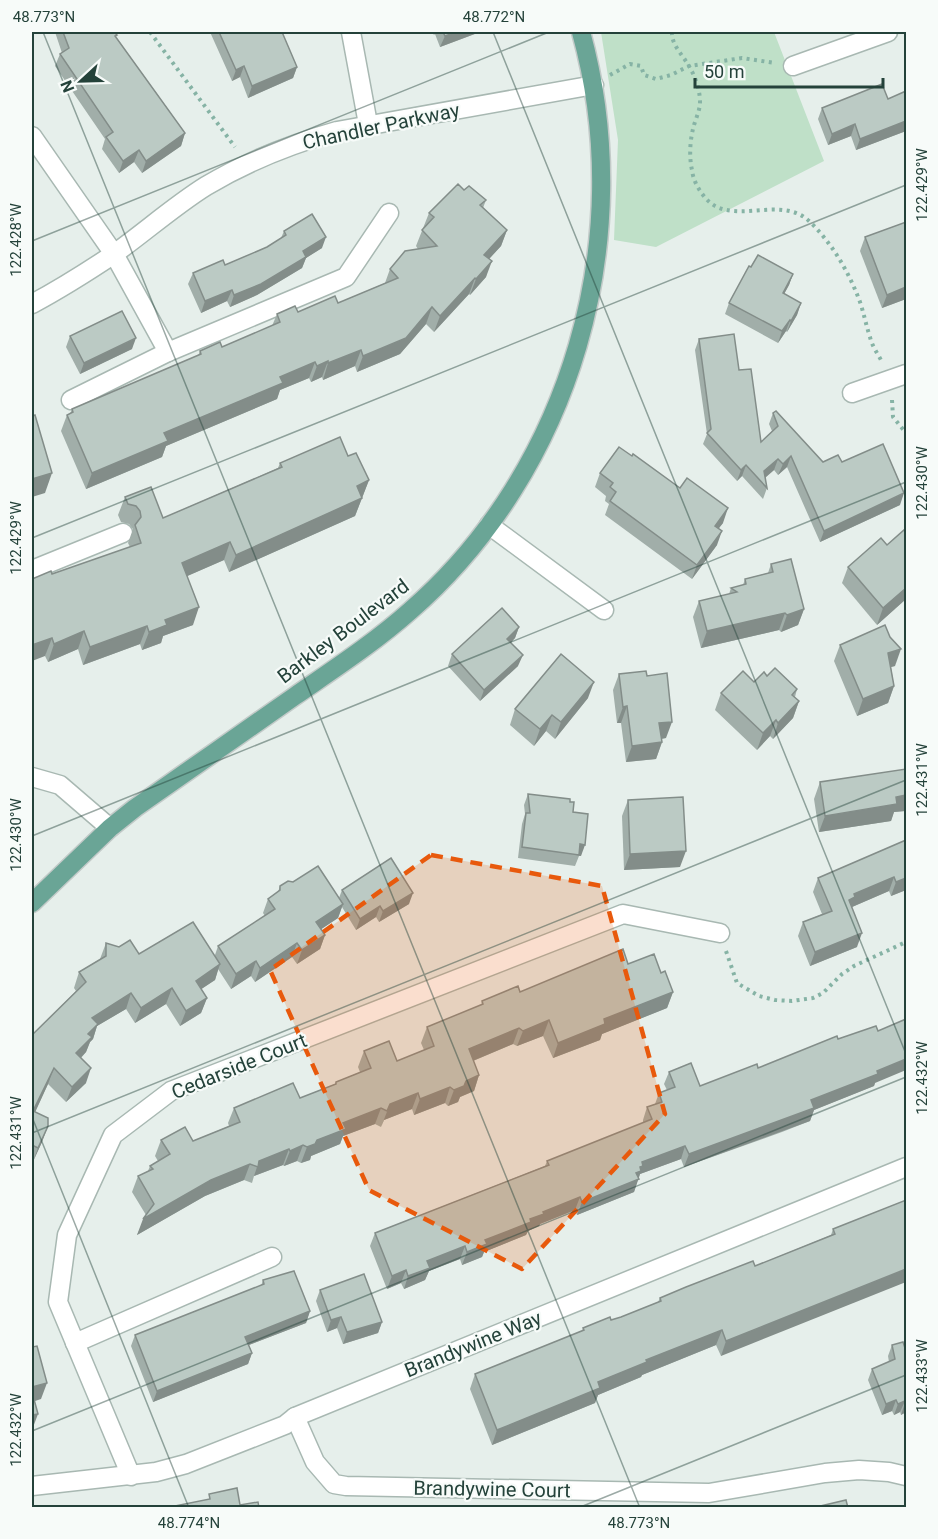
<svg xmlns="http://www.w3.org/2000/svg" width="938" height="1539" viewBox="0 0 938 1539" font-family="Roboto,sans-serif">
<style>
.green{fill:#bfe0c8}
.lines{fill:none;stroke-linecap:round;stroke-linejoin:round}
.minor-casing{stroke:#a8b8b2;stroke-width:21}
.major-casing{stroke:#c2cac8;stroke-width:21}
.path{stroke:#86b3a5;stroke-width:4;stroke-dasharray:3 4.5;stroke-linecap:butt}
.minor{stroke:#fff;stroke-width:18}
.major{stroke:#6aa596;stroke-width:18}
.wall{fill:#a1aea9}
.shaded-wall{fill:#838d89}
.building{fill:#bbcac4;stroke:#838d89;stroke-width:1.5}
.marked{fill:#e8590c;fill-opacity:0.2;stroke:#e8590c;stroke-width:4.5;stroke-dasharray:12 8;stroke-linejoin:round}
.ticks{fill:none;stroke:#24423a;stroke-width:1.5;stroke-opacity:0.45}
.labels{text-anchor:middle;stroke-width:4.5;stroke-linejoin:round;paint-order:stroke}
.street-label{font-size:20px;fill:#24423a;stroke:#f7fbf9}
.neatline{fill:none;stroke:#24423a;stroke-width:2}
.ticks-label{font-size:15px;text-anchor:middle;fill:#24423a}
</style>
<rect width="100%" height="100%" fill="#e6efeb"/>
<polygon class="green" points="601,32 774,32 824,161 656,247 614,240 618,140"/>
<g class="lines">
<g class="minor-casing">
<g id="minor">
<polyline points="351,32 368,124"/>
<polyline points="793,66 888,32"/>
<polyline points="32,136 114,254 168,352"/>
<path d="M32,304C60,289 87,272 114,254C145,232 174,206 206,186C248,161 291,144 337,131L594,85"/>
<polyline points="852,393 906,374"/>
<polyline points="71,400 168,352 346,277 389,213"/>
<polyline points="489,525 604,610"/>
<polyline points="32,570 123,533"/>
<polyline points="32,777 60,785 110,828"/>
<polyline points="75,1343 272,1257"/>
<polyline points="295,1417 315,1462 334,1484 346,1486 709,1493 825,1473 859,1470 889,1472 906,1476"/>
<polyline points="131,1476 58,1302 67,1235 113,1135 171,1091 623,914 720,933"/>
<polyline points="32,1486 156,1472 186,1464 285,1425 295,1417 906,1167"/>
</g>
</g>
<g class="major-casing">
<path id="major" d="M32,903L110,828L135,808C188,771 242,733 295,696C334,669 374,643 410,611C572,470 638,238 581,32"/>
</g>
<g class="path">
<polyline points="150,32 235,147"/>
<path d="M672,32C671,45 684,56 690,68C696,78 700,91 700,102C700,111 695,120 693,129C690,141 689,157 692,170C693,179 697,187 703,195C728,230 779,193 809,221C832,243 849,272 860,302C864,314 866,325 870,337C872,346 878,354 882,362"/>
<polyline points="610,75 630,64 641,66 644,75 656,79 671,75 689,66 742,58 775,63"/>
<polyline points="892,400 893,417 906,433"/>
<polyline points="726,951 737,983 759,996 775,1000 792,1001 813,998 823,993 842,974 854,966 906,942"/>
</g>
<use href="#minor" class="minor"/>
<use href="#major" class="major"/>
</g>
<g class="wall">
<polygon points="55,32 114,32 117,35 116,37 185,133 181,146 142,173 134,162 119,173 102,149 105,139 55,66 60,54 62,53"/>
<polygon points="210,32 282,32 297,67 293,78 248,98 240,77 232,81"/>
<polygon points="432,32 480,32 440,47 435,34 434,35"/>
<polygon points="906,91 906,131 856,150 851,136 828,145 818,119 822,108 888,99"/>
<polygon points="464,190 486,200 483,208 507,230 501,246 489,259 486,277 470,295 469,294 434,332 426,324 400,354 357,372 355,366 323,380 322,377 311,382 309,378 280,390 277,399 166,446 162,457 86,489 61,431 67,415 70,414 72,409 198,356 200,351 222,347 272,326 277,314 298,312 338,303 385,283 390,269 418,249 416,246 429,213"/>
<polygon points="906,222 906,299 882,308 860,251 865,237"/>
<polygon points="284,231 322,248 306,258 302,268 257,295 230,307 227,301 201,313 188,284 193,273 225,265 267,247 281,238"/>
<polygon points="751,267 793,274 789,285 784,294 801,303 797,315 787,332 786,331 778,343 725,314 729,303"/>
<polygon points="70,336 132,349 80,374 66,347"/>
<polygon points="699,339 739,370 761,442 772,431 769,424 773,413 823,462 842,462 900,505 820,542 787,467 778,475 774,470 765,478 767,488 763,499 742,476 737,481 703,444 707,434 695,350"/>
<polygon points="348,456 369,480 355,516 229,572 224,560 187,576 193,625 163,636 161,643 142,650 140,644 83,665 78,649 48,662 45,656 52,574 130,547 128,543 133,529 129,524 121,522 118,515 125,497 163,518 278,468 280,463"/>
<polygon points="600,473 723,523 718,528 717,545 692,579 605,515 609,504 605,501 606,496 595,487"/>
<polygon points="887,545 906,599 877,625 842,583 848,567"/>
<polygon points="771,564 804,609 798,625 781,632 779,630 701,648 693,617 699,601 729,594 731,588 743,585 745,579 768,573"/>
<polygon points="519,627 515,638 511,643 518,666 480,701 448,666 452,654"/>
<polygon points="840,645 895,666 891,667 894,686 888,703 857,716 834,661"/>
<polygon points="619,674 647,676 666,738 661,739 662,742 656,759 626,762 621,723 617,723 613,690"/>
<polygon points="767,676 797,689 795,697 799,701 793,718 773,739 770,736 757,750 715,710 721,693 754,682"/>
<polygon points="588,698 555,739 546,731 534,746 510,725 515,709"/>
<polygon points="820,782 905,811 894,812 891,821 819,832 814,799"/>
<polygon points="528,794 570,802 581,856 579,856 575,866 518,858 522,824 525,814 524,805"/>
<polygon points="628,800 680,867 624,870 622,816"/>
<polygon points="906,840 906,890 891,896 889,891 852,907 857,947 810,966 798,936 803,922 822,914 813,892 818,878"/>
<polygon points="280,886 339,898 342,890 409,904 379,922 376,917 356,930 342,907 338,918 321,929 325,935 320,949 297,964 292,957 255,982 251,976 231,989 218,969 215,980 201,989 207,998 201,1013 180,1026 166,1004 135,1023 126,1009 97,1026 93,1039 90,1042 86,1052 81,1058 86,1083 66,1102 48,1084 35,1112 42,1142 32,1163 32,1035 76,991 74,988 79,972 100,959 106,943 139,954 215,955 218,946 265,916 263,913 268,899 278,892"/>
<polygon points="628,964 661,973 673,992 667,1008 602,1034 600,1040 553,1058 543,1036 517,1046 513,1044 473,1061 479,1075 474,1091 460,1097 458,1102 448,1106 445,1103 414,1115 412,1109 384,1120 381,1127 375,1124 343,1136 340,1144 311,1156 310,1160 301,1163 297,1161 284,1166 283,1165 254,1176 252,1183 244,1180 205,1196 137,1235 146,1215 132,1192 138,1176 148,1171 150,1166 158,1161 155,1156 161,1140 193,1141 229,1126 228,1123 234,1108 300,1098 335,1084 336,1082 360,1072 358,1067 364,1051 397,1061 424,1050 421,1043 427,1027 481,1005 482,1001"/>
<polygon points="838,1039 875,1083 874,1086 814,1110 810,1121 782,1132 684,1167 681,1159 640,1174 634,1192 577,1215 575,1210 540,1224 539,1226 528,1231 526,1235 484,1252 482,1257 462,1265 460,1259 429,1271 425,1280 404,1289 401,1283 387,1289 370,1246 375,1233 545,1166 547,1161 643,1123 643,1120 647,1107 655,1104 659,1093 667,1090 664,1084 669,1072 700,1086 758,1068"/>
<polygon points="906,1200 721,1356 716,1345 642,1375 641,1377 598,1395 595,1403 492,1445 470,1389 475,1374 582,1331 583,1328 621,1317 658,1302 660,1298 755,1266 831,1235 833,1229"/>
<polygon points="263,1280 310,1311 306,1323 249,1345 252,1353 248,1364 153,1402 131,1346 135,1335 261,1286"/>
<polygon points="320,1290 382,1322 378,1333 343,1344 337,1328 327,1332 316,1301"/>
<polygon points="903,1342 906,1412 901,1415 900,1412 894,1415 892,1411 882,1415 868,1380 872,1369 889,1362 888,1356 892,1345"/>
</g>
<g class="shaded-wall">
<polygon points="456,32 480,32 440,47 445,36"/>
<polygon points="244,66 240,77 232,81 236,70"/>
<polygon points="297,67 293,78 248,98 252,86"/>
<polygon points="906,121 906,131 856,150 860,139"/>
<polygon points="855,124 851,136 828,145 832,134"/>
<polygon points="185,133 181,146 142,173 146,161"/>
<polygon points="139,150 134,162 119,173 123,161"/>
<polygon points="507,230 501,246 478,271 484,255"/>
<polygon points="326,237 322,248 306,258 302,268 257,295 230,307 234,295"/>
<polygon points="492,261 486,277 470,295 476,279"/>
<polygon points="793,274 789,285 778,305 783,293"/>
<polygon points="475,278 469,294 434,332 440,316"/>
<polygon points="906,287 906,299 882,308 887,295"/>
<polygon points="232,290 227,301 201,313 205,301"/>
<polygon points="801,303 797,315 787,332 791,321"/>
<polygon points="432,307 426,324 400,354 357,372 363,356"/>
<polygon points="790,320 786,331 778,343 782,331"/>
<polygon points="136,338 132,349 80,374 84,363"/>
<polygon points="361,350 355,366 323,380 328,363"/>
<polygon points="328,361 322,377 311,382 317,366"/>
<polygon points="315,362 309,378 280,390 277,399 166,446 162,457 86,489 92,473 164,433 280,377"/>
<polygon points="791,456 787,467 778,475 783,464"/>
<polygon points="778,459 774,470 760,482 764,471"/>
<polygon points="746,465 742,476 737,481 741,470"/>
<polygon points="52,473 45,493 32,497 32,479"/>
<polygon points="369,480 355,516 229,572 236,555 357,486"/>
<polygon points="904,493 900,505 820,542 824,531"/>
<polygon points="728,508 723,523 710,540 715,526"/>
<polygon points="722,531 717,545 692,579 697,565"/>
<polygon points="230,542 224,560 176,581 182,563"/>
<polygon points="906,588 906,599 877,625 883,608"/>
<polygon points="199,607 193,625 163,636 161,643 142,650 149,632 165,620"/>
<polygon points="804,609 798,625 781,632 787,615"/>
<polygon points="785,613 779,630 701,648 707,631"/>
<polygon points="147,626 140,644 83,665 90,647"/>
<polygon points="519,627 515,638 503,650 507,639"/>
<polygon points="84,631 78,649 48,662 54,644"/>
<polygon points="52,638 45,656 32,661 32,645"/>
<polygon points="901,649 895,666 882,669 888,653"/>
<polygon points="523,655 518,666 480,701 484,690"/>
<polygon points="594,682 588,698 555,739 561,722"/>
<polygon points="894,686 888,703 857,716 863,699"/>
<polygon points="799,701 793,718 773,739 778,723"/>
<polygon points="627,706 621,723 617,723 623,707"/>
<polygon points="552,715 546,731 534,746 540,729"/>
<polygon points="776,720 770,736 757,750 763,733"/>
<polygon points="672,722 666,738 653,740 659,723"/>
<polygon points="662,742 656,759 626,762 632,746"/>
<polygon points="906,795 906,805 905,811 894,812 891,821 819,832 825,816 896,797"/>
<polygon points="580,844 585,845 581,856 576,855"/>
<polygon points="686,851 680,867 624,870 630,854"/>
<polygon points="894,877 889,891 852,907 849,900 854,894"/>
<polygon points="906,878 906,890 891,896 896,882"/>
<polygon points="413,893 409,904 379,922 383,911"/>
<polygon points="343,904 338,918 311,936 316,922"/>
<polygon points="380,906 376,917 356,930 360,919"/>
<polygon points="862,933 857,947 810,966 815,952"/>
<polygon points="325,935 320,949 297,964 302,950"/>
<polygon points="297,943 292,957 255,982 260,968"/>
<polygon points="256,961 251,976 231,989 236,974"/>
<polygon points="220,964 215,980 191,996 196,981"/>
<polygon points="172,988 166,1004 135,1023 141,1008"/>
<polygon points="673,992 667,1008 602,1034 600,1040 553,1058 558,1043 604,1019"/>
<polygon points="131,993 126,1009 97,1026 93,1039 90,1042 86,1052 71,1068 76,1053 92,1018"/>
<polygon points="207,998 201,1013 180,1026 186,1011"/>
<polygon points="549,1020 543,1036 517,1046 523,1031"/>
<polygon points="519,1028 513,1044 463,1065 469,1049"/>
<polygon points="906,1059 906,1070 875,1083 874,1086 814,1110 810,1121 684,1167 689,1154 877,1071"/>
<polygon points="54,1068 48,1084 32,1119 33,1111"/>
<polygon points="91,1068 86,1083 66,1102 72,1087"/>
<polygon points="479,1075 474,1091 460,1097 458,1102 448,1106 454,1090 466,1081"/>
<polygon points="450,1087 445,1103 414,1115 420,1099"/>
<polygon points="418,1093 412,1109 384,1120 381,1127 390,1104"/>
<polygon points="381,1108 375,1124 343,1136 340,1144 311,1156 310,1160 301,1163 307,1147 317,1140 343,1123"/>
<polygon points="48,1126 42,1142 32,1164 38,1148"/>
<polygon points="303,1145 297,1161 284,1166 290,1151"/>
<polygon points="685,1146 681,1159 640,1174 634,1192 577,1215 582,1202 636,1173 642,1162"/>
<polygon points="289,1149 283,1165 254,1176 259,1161"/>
<polygon points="250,1164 244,1180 205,1196 137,1235 143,1219 211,1180"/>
<polygon points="580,1197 575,1210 540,1224 539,1226 528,1231 526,1235 484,1252 482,1257 462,1265 467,1252 485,1240 543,1212"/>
<polygon points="465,1246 460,1259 429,1271 425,1280 404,1289 408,1276 427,1261"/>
<polygon points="906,1269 906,1282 721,1356 726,1341"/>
<polygon points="406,1270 401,1283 387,1289 392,1276"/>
<polygon points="310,1311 306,1323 241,1348 245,1337"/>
<polygon points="341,1317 337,1328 327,1332 331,1320"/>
<polygon points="382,1322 378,1333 343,1344 347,1332"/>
<polygon points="722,1330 716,1345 642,1375 641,1377 598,1395 595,1403 492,1445 497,1430 598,1382 646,1360"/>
<polygon points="252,1353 248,1364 153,1402 157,1391"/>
<polygon points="47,1383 41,1399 32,1402 32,1387"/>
<polygon points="896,1400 892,1411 882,1415 886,1404"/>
<polygon points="905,1401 900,1412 894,1415 898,1404"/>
<polygon points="905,1403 906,1403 906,1412 901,1415"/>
<polygon points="38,1414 32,1430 32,1415"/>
</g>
<g class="building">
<polygon points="63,32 114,32 117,35 115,36 185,133 146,161 139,150 123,161 106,137 113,132 60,54 69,48"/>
<polygon points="219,32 282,32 297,67 252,86 244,66 236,70"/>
<polygon points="443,32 456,32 445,36"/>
<polygon points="882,84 888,99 906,91 906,121 860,139 855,124 832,134 822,108"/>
<polygon points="458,184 464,190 469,186 486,200 480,205 507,230 484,255 492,261 476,279 475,278 440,316 432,307 406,338 363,356 361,350 328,363 328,361 317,366 315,362 280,377 283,383 164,433 168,441 92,473 67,415 73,412 72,409 201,354 200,351 220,342 222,347 280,322 277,314 295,306 298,312 335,296 338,303 398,278 390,269 405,251 437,246 422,230 434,217 429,213"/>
<polygon points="312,214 326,237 303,251 306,257 261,284 234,295 232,290 205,301 193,273 223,260 225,265 267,247 286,235 284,231"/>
<polygon points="906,222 906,287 887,295 865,237"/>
<polygon points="758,255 793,274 783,293 801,303 791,321 790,320 782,331 729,303 749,266 751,267"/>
<polygon points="122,311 136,338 84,363 70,336"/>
<polygon points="734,334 739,370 751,369 761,442 778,426 773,413 776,411 823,462 838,455 842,462 883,444 904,493 824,531 791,456 783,464 778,459 764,471 767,488 746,465 741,470 707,433 711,429 699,339"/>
<polygon points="35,415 52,473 32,479 32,416"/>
<polygon points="340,437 348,456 356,453 369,480 357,486 362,498 236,555 230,542 182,563 199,607 165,620 167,625 149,632 147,626 90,647 84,631 54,644 52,638 32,645 32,579 51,571 52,574 141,543 135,525 141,517 140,511 136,506 128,504 125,497 151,487 163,518 282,467 280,463"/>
<polygon points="619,447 632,456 633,454 680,488 687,478 728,508 715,526 722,531 697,565 610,501 616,492 610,487 613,483 600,473"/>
<polygon points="904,530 906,533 906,588 883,608 848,567 881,538 887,545"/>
<polygon points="791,559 804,609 787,615 785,613 707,631 699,601 737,592 731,588 746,584 745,579 773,572 771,564"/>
<polygon points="502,608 519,627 507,639 523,655 484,690 452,654"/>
<polygon points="885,625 890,637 901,649 888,653 894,686 863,699 840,645"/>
<polygon points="561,654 594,682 561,722 552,715 540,729 515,709"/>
<polygon points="775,668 797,689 792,695 799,701 778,723 776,720 763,733 721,693 743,671 754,682 764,672 767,676"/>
<polygon points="646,671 647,676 667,673 672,722 659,723 662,742 632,746 627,706 623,707 619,674"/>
<polygon points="906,769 906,795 896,797 897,804 825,816 820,782"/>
<polygon points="528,794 570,799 570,802 574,802 573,812 588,814 585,845 580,844 579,855 522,847 526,813 530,813"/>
<polygon points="683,797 686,851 630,854 628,800"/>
<polygon points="906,840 906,878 896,882 894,877 854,894 855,897 849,900 862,933 815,952 803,922 832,911 818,878"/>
<polygon points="391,858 413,893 383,911 380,906 360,919 342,890"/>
<polygon points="318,866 343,904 316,922 325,935 302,950 297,943 260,968 256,961 236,974 218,946 275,909 268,899 280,890 280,886 288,881 293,882"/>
<polygon points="193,922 220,964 196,981 207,998 186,1011 172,988 141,1008 131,993 92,1018 98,1024 88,1034 92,1037 76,1053 91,1068 72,1087 54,1068 33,1111 48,1118 48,1126 38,1148 32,1145 32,1035 86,982 79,972 106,956 106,943 119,947 130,940 139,954"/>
<polygon points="623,949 628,964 654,954 661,973 665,971 673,992 604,1019 605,1024 558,1043 549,1020 523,1031 519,1028 469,1049 479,1075 466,1081 464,1086 454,1090 450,1087 420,1099 418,1093 390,1104 387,1111 381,1108 343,1123 346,1129 317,1140 315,1144 307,1147 303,1145 290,1151 289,1149 259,1161 258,1167 250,1164 211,1180 143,1219 154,1204 138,1176 153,1169 150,1166 170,1154 161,1140 185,1127 193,1141 240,1122 234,1108 293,1083 300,1098 336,1084 336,1082 371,1068 364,1051 389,1041 397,1061 434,1046 427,1027 483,1004 482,1001 518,986 520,992"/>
<polygon points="906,1019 906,1059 877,1071 878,1074 811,1100 814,1108 689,1154 685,1146 642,1162 643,1166 640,1167 641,1171 636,1173 639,1179 582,1202 580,1197 543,1212 544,1214 530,1219 531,1222 485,1240 487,1244 467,1252 465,1246 427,1261 430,1268 408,1276 406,1270 392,1276 375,1233 549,1165 547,1161 652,1119 647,1107 662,1102 659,1093 675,1087 669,1072 691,1063 700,1086 757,1064 758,1068 837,1036 838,1039 876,1026 878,1031"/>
<polygon points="906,1200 906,1269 726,1341 722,1330 646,1360 647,1362 598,1382 600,1388 497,1430 475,1374 584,1330 583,1328 610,1317 611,1320 621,1317 661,1301 660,1298 686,1287 753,1261 755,1266 835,1234 833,1229"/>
<polygon points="294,1271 310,1311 245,1337 252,1353 157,1391 135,1335 264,1284 263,1280"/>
<polygon points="364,1274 382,1322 347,1332 341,1317 331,1320 320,1290"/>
<polygon points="903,1342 906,1351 906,1403 905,1403 905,1401 898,1404 896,1400 886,1404 872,1369 895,1359 892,1345"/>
<polygon points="37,1346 47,1383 32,1387 32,1347"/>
<polygon points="32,1392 38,1414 32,1415"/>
<polygon points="237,1488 240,1505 258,1502 259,1508 165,1508 210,1499 209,1494"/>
<polygon points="846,1500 848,1508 812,1508"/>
</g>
<path class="marked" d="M431,855L602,886L665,1114L522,1269L369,1190L270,970Z"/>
<path class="ticks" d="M43,32L640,1508M493,32L906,1054M32,241L549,32M32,538L906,185M32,836L906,482M32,1117L189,1508M32,1133L906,780M32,1431L906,1077M578,1508L906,1375"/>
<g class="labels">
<g class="street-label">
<text transform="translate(381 126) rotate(-12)" y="7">Chandler Parkway</text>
<text transform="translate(343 631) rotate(-37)" y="7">Barkley Boulevard</text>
<text transform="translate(239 1066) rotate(-22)" y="7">Cedarside Court</text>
<text transform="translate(473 1344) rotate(-22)" y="7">Brandywine Way</text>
<text transform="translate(492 1489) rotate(1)" y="7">Brandywine Court</text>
</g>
</g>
<rect width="938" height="1539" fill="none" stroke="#f7fbf9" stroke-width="66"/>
<g transform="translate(81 81) rotate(248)" stroke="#f7fbf9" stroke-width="4.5" paint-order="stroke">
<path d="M0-4.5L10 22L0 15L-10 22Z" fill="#24423a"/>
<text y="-9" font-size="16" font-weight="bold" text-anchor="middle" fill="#24423a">N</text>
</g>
<path d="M695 78v9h188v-9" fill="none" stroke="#24423a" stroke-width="3"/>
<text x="704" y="78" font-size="18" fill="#24423a" stroke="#f7fbf9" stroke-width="4.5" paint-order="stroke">50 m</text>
<rect x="33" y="33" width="872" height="1473" class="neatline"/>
<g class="ticks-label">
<text x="44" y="22">48.773°N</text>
<text x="494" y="22">48.772°N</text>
<text transform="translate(922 185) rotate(-90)" y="5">122.429°W</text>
<text transform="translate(16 240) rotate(-90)" y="5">122.428°W</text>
<text transform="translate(922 483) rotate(-90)" y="5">122.430°W</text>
<text transform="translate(16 538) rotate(-90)" y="5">122.429°W</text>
<text transform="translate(922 780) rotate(-90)" y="5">122.431°W</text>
<text transform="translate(16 835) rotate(-90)" y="5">122.430°W</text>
<text transform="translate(922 1078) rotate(-90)" y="5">122.432°W</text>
<text transform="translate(16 1133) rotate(-90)" y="5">122.431°W</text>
<text transform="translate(922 1376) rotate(-90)" y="5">122.433°W</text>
<text transform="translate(16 1430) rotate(-90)" y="5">122.432°W</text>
<text x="189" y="1528">48.774°N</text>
<text x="639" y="1528">48.773°N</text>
</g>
</svg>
